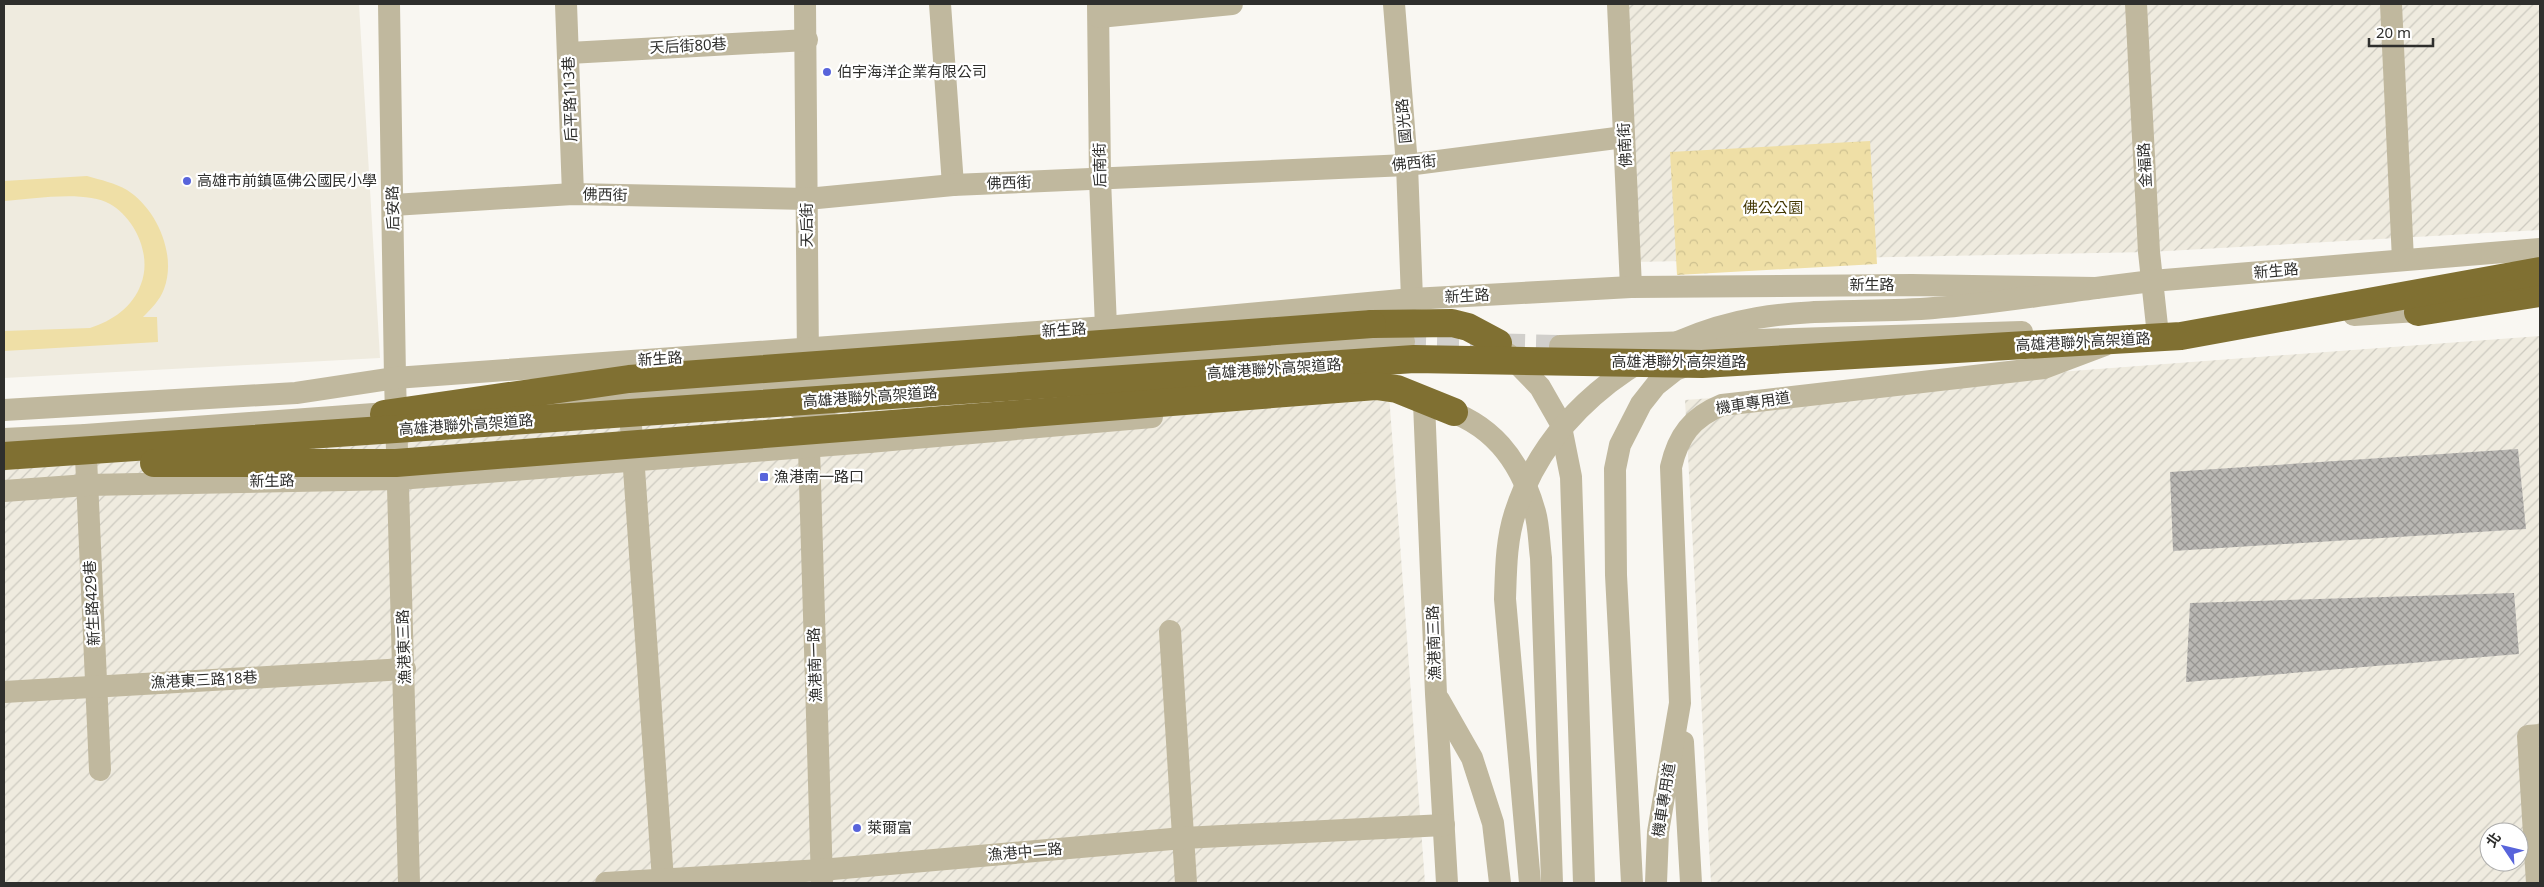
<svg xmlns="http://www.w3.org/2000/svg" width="2544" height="887" viewBox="0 0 2544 887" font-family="'Noto Sans','Noto Sans TC',sans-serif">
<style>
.built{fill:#efebdf}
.industrial{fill:url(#industrial-furrows);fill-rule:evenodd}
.park{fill:url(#park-crowns)}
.pitch{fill:#efdfa6}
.building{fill:url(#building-cross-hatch)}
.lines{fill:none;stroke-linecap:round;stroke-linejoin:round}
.minor-tunnel{stroke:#d1cfcb;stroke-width:22;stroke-dasharray:22 11;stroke-linecap:butt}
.minor{stroke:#c0b89e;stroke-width:22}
.highway{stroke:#807032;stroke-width:28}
.minor-bridge{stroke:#c0b89e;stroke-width:22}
.highway-bridge{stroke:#807032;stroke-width:28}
.poi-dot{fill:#5864db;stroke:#fff;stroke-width:2}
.labels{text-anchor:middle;stroke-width:4.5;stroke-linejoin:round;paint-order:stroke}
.street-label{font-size:15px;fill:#2f2f2d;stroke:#fff}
.poi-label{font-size:15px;fill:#2f2f2d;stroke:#fff;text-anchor:start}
.park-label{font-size:15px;fill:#433702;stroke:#fff}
</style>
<defs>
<pattern id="industrial-furrows" width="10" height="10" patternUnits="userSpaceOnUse" patternTransform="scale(1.25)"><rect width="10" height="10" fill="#efebdf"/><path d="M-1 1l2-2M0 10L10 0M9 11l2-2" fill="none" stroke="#cdcac0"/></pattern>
<pattern id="park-crowns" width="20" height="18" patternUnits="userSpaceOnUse" patternTransform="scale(1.25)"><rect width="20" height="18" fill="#efdfa6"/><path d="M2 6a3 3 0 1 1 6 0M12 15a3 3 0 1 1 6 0" fill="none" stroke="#cdc08f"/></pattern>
<pattern id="building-cross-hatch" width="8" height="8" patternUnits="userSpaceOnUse" patternTransform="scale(1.25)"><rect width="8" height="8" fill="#b9b7b3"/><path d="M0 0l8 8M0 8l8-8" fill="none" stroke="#979592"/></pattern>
</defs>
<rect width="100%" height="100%" fill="#f9f7f2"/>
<polygon class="built" points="4,4 359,4 380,358 4,378"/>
<g class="industrial">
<polygon points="1620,4 2540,4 2540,230 2149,252 1632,262"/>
<path d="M2540,336V883H1711L1685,400ZM2489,832H2519V862H2489Z"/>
<polygon points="1387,367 1425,883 4,883 4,466"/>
</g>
<polygon class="park" points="1870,141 1877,264 1677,275 1670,152"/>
<path class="pitch" d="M87,176C101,180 115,183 127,190C157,209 177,255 164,289C160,300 151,309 143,317H157L158,342L4,351V331L90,328C112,321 133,307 141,284C152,256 136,219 110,204C86,190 32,199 4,201V181Z"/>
<g class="building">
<polygon points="2518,449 2526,529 2173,551 2170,472"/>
<polygon points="2514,593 2519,654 2186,682 2190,603"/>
</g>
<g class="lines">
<polyline class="minor-tunnel" points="1404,342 1560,346"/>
<g class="minor">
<polyline points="389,4 395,378 409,883"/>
<polyline points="566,4 573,194"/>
<polyline points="805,4 808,363"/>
<polyline points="940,4 953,185"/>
<polyline points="1098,4 1100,179 1106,327"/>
<polyline points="1394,4 1407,165 1412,299"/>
<polyline points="1618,4 1631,287"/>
<polyline points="2136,4 2149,252 2157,326"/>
<polyline points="2391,4 2403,260"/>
<polyline points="1099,17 1232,4"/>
<polyline points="569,53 807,40"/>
<polyline points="393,205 573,194 807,199 953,185 1407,165 1624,137"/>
<polyline points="2354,315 2434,310"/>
<polyline points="1560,346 2022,332"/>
<polyline points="1508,354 1540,387 1560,422 1571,477 1584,883"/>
<polyline points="629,398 663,880"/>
<polyline points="785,401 869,442 1152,417"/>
<polyline points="541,403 764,390 808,381 1404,342"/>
<polyline points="1424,403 1436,694 1447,883"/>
<path d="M1437,407C1491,422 1520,459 1535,512C1539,526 1539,543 1541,558L1552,883"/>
<polyline points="4,410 296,393 395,378 1106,327 1412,299 1631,287 1912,285 2096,288 2152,281 2540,249"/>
<polyline points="808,415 822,883"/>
<polyline points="85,435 100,770"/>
<polyline points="4,439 85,435 401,412"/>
<polyline points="4,491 87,485 399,479 869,442"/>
<polyline points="1170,631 1186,883"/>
<polyline points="4,692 405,669"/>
<polyline points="1439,700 1472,758 1493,823 1500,883"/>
<polyline points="1683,742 1691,883"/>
<polyline points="606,883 821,870 1183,838 1444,825"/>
<polyline points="1632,883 1616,575 1615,469 1620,445 1641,404 1656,385 1675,370 1692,364"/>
<path d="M1656,883L1658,832L1680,703L1671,467C1678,436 1692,417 1722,405L2044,368L2105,345"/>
<polyline points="2537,883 2528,736 2540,735"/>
</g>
<polyline class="highway" points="1372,324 1452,323 1468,327 1498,343"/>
<path class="minor-bridge" d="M1530,883L1505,599C1506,570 1506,541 1515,513C1549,408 1651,336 1757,318C1815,308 1875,313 1934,308C1988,304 2042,295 2096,288"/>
<g class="highway-bridge">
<polyline points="2418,312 2540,293"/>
<polyline points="384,414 629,379 1372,324"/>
<polyline points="4,456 1414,359 1702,364 2181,336 2540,271"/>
<polyline points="154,463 396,463 1376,386 1397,389 1454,412"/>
</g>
</g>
<g class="poi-dot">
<circle cx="827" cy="72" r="5"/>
<circle cx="187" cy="181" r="5"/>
<rect x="759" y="472" width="10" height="10" rx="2.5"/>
<circle cx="857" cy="828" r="5"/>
</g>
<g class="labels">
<g class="street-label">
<text transform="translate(688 46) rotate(-3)" y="5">天后街80巷</text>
<text transform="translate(570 99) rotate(-92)" y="5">后平路113巷</text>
<text transform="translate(1404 121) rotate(-95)" y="5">國光路</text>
<text transform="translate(1625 145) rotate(-93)" y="5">佛南街</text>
<text transform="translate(1414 163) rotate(-6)" y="5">佛西街</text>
<text transform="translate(1100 165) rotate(-91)" y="5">后南街</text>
<text transform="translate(2145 165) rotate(-93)" y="5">金福路</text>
<text transform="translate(1009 183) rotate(-2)" y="5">佛西街</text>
<text transform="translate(605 195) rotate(1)" y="5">佛西街</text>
<text transform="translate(393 208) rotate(-91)" y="5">后安路</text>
<text transform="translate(807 225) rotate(-90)" y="5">天后街</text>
<text transform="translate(2276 271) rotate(-5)" y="5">新生路</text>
<text x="1872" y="290">新生路</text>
<text transform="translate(1467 296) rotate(-3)" y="5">新生路</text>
<text transform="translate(1064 330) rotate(-4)" y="5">新生路</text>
<text transform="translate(2083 342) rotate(-3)" y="5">高雄港聯外高架道路</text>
<text transform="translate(660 359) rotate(-4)" y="5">新生路</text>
<text x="1679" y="367">高雄港聯外高架道路</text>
<text transform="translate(1274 369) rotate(-4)" y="5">高雄港聯外高架道路</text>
<text transform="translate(870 397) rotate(-4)" y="5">高雄港聯外高架道路</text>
<text transform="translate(1753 403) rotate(-9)" y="5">機車專用道</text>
<text transform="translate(466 425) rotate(-4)" y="5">高雄港聯外高架道路</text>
<text transform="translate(272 481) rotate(-1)" y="5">新生路</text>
<text transform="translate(92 603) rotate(-93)" y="5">新生路429巷</text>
<text transform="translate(1434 643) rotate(-92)" y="5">漁港南三路</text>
<text transform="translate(404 647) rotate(-92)" y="5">漁港東三路</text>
<text transform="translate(815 665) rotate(-92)" y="5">漁港南一路</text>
<text transform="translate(204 680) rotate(-3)" y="5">漁港東三路18巷</text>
<text transform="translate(1664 800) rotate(-81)" y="5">機車專用道</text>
<text transform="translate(1025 852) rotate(-5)" y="5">漁港中二路</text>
</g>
<g class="poi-label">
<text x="837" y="77">伯宇海洋企業有限公司</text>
<text x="197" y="186">高雄市前鎮區佛公國民小學</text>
<text x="774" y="482">漁港南一路口</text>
<text x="867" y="833">萊爾富</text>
</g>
<g class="park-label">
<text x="1773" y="213">佛公公園</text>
</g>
</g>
<rect width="2544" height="887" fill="none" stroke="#2f2f2d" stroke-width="10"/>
<g transform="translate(2504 847) rotate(305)"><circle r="24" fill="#ffffff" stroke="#acacab"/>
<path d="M0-4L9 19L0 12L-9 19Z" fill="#5864db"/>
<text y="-8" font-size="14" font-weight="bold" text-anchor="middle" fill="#2f2f2d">北</text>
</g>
<path d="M2369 38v8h64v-8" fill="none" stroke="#2f2f2d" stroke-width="2.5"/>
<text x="2376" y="38" font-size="15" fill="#2f2f2d" stroke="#ffffff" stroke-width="4" paint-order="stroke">20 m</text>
</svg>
